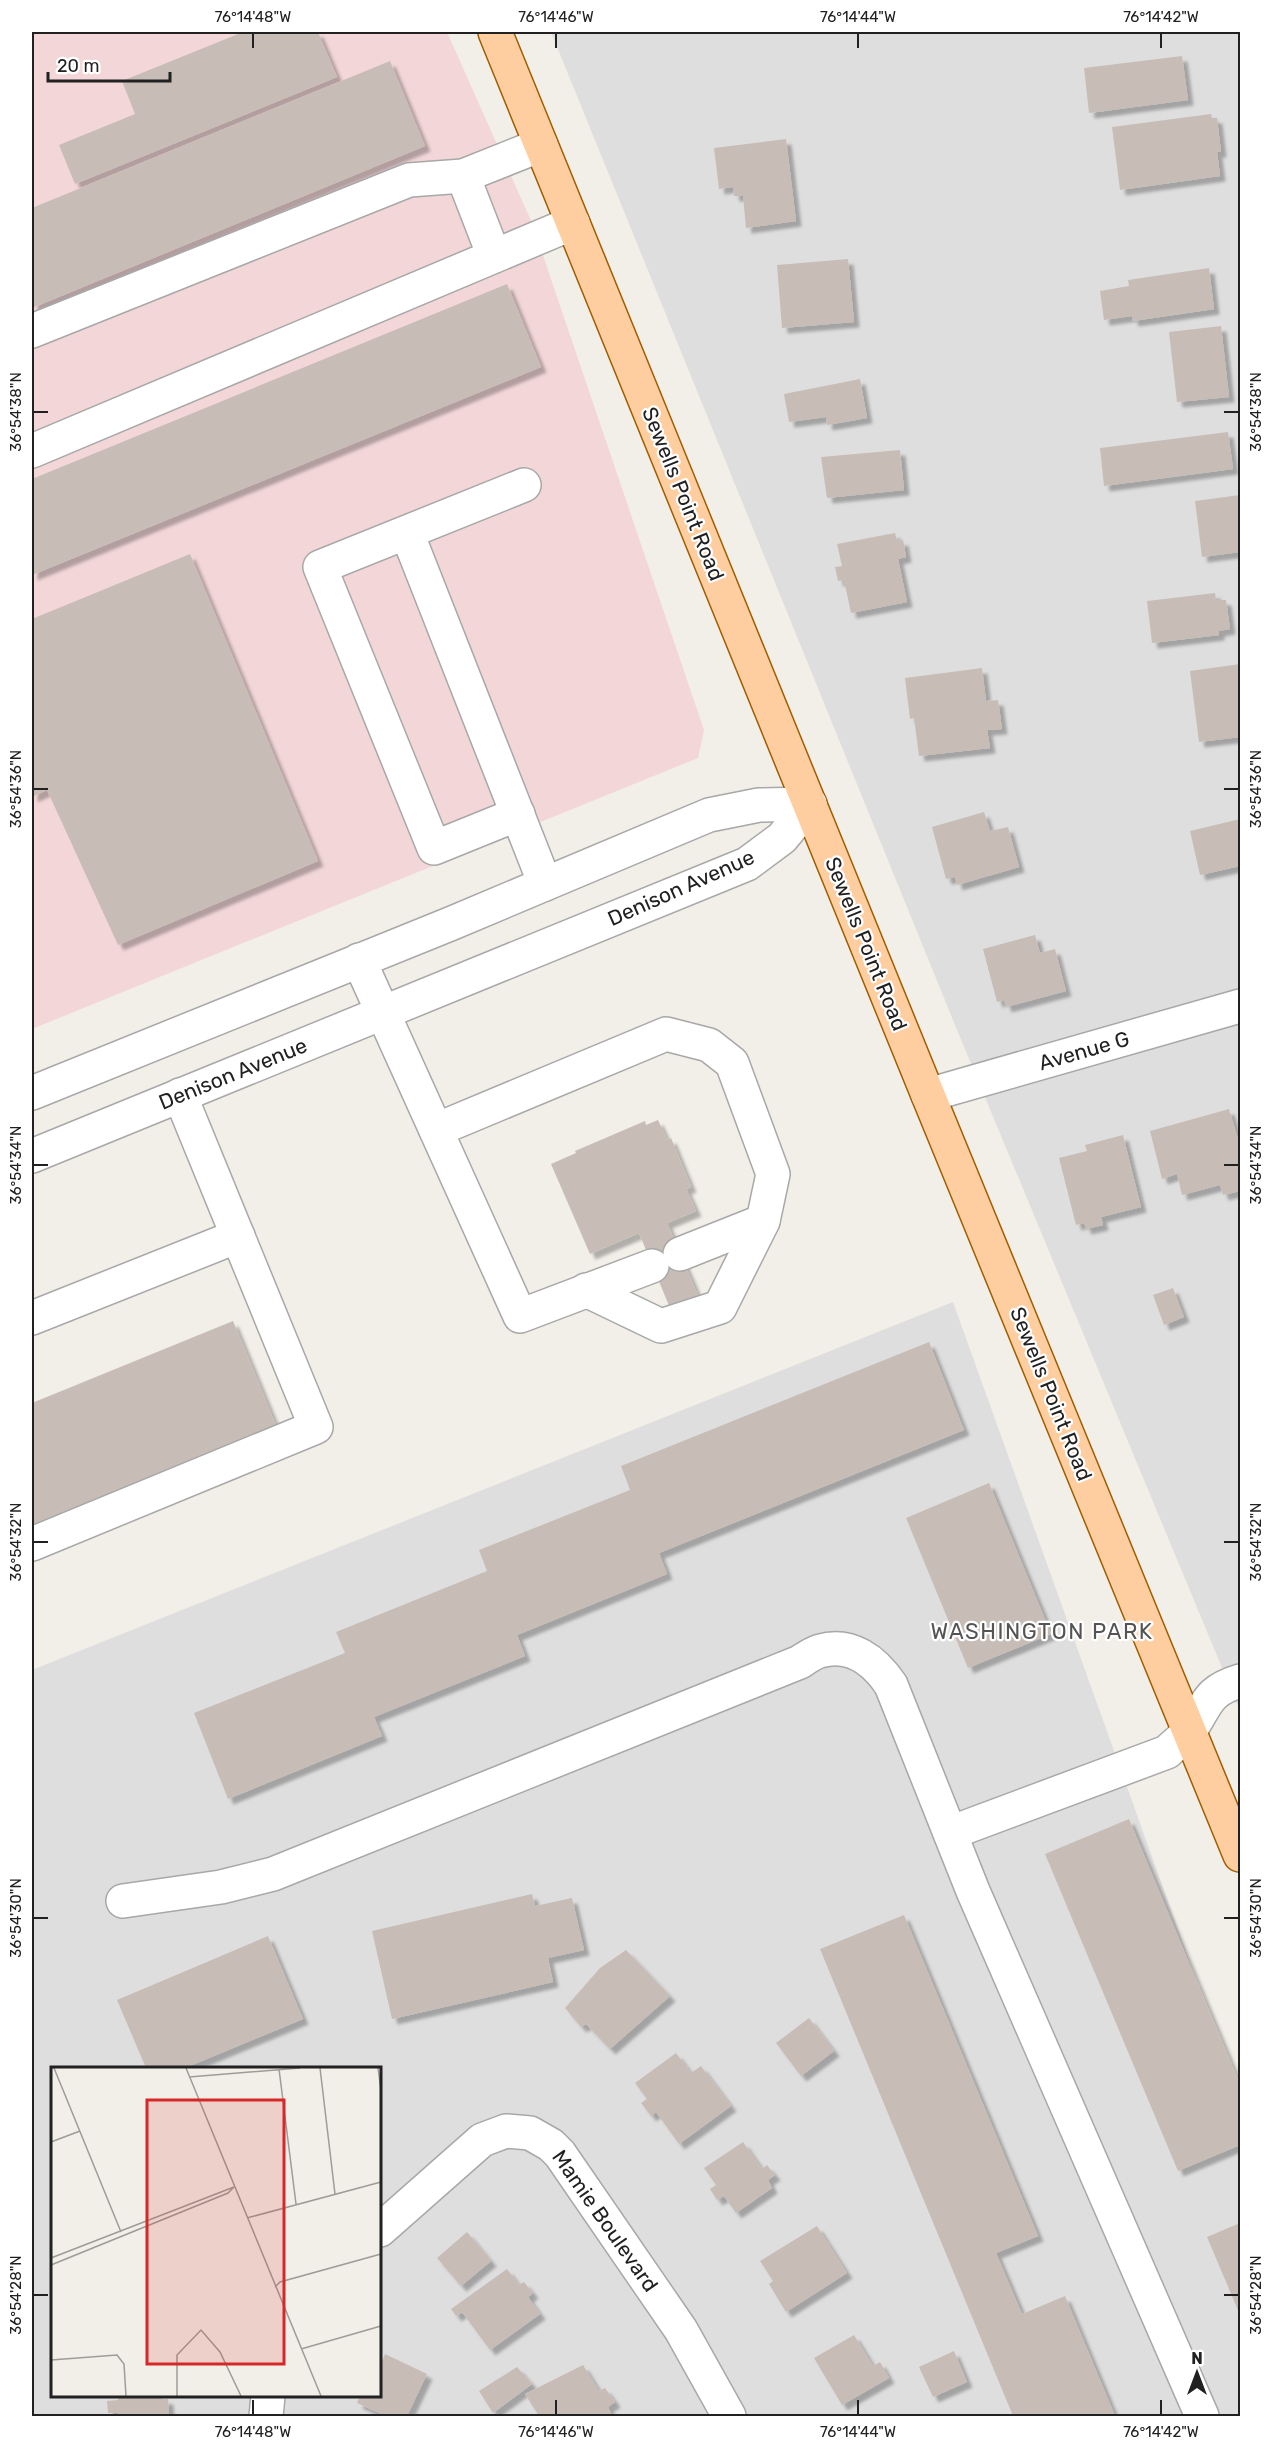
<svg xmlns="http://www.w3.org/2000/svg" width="1272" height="2448" viewBox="0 0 1272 2448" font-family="Rubik,sans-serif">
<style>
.residential{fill:#dfdede;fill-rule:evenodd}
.commercial{fill:#f3d7d8}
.building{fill:#c7bdb6;filter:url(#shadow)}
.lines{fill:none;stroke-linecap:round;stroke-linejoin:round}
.minor-casing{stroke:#a8a8a8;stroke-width:36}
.major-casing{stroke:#9f5e00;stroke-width:36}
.minor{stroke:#fff;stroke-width:33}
.major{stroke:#ffcea0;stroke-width:33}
.ticks{fill:none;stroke:#212121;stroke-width:2}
.labels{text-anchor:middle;stroke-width:4.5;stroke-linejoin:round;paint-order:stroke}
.street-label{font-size:21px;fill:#212121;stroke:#fff}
.neighbourhood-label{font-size:22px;letter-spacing:1.5px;fill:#545454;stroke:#fff}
.inset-road{fill:none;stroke:#9e9c98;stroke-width:1.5}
.view{fill:#d62828;fill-opacity:0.15;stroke:#d62828;stroke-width:3}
.inset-edge{fill:none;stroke:#212121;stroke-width:3}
.neatline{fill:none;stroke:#212121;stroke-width:2}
.ticks-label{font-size:15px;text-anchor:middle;fill:#212121}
</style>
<defs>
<filter id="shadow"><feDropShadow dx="5.5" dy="5.5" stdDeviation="1.5" flood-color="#0004"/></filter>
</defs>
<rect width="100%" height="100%" fill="#f2eee8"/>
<g class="residential">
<polygon points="551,32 1240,32 1240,1711 955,1025"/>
<path d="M953,1302L1240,2102V2416H32V1670ZM52,2068H380V2396H52Z"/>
</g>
<polygon class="commercial" points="32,32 447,32 532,223 704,730 698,758 32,1029"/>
<g class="building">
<polygon points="243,32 318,32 337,77 75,184 59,145 135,114 122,81"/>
<polygon points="1182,56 1188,100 1089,113 1084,68"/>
<polygon points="390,61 425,146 32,308 32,208"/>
<polygon points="1211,114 1212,118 1217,118 1221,152 1217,152 1220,176 1120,190 1112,127"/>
<polygon points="786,139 796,221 746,228 743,196 734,196 733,187 719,189 714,148"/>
<polygon points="848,259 854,322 782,328 777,265"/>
<polygon points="1209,268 1214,309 1133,321 1132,316 1104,320 1100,291 1129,286 1128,280"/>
<polygon points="507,284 541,367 32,575 32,479"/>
<polygon points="1221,326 1229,397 1177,402 1169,332"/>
<polygon points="860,379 867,418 827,425 826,417 789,422 784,394"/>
<polygon points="1228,432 1233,469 1104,486 1100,448"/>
<polygon points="900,450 904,490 827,498 821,457"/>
<polygon points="1240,495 1240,552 1202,557 1195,501"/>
<polygon points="895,533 897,541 903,540 906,557 898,559 907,602 851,613 844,580 838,581 835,567 842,566 837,544"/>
<polygon points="190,554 318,861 118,945 47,790 32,797 32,619"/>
<polygon points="1215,593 1216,600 1226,600 1230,629 1219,631 1219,635 1152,643 1147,601"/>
<polygon points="1240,664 1240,737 1199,742 1190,671"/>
<polygon points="982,668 986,701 998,700 1002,729 987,730 990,748 919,756 914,718 910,719 905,678"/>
<polygon points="984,812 990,831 1008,827 1019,867 957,885 955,877 946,879 932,827"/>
<polygon points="1240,819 1240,866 1200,875 1190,831"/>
<polygon points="1035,935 1040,953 1055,949 1066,991 1006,1007 1004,1000 997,1002 983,949"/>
<polygon points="1229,1109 1240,1146 1240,1191 1223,1195 1220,1185 1182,1195 1177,1174 1162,1179 1150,1131"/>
<polygon points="658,1120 667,1140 671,1138 691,1187 686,1189 696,1211 667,1223 698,1296 670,1308 639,1233 590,1254 551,1164 576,1153 575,1151 645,1121 646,1125"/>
<polygon points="1123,1135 1141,1207 1101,1217 1103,1225 1086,1229 1084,1223 1076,1225 1059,1158 1087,1151 1085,1145"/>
<polygon points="1173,1288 1184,1317 1164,1325 1153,1295"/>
<polygon points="233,1321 279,1433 32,1534 32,1403"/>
<polygon points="929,1342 964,1430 659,1553 667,1574 517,1635 525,1656 374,1717 382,1736 228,1799 194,1713 345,1653 336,1632 487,1571 479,1550 630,1490 621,1466"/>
<polygon points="989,1483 1051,1634 968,1668 906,1518"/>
<polygon points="1129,1819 1240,2085 1240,2145 1178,2171 1045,1854"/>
<polygon points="532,1894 535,1906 572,1898 584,1950 548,1958 553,1982 392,2019 372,1931"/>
<polygon points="904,1915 1038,2236 996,2253 1022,2314 1065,2296 1115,2416 1013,2416 820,1949"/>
<polygon points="268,1936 303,2019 185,2068 146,2068 117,2000"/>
<polygon points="626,1950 670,1996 610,2049 586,2024 581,2027 565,2008 600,1968"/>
<polygon points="809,2018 834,2051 801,2076 776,2043"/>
<polygon points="676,2053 691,2073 701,2066 731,2106 679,2144 656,2112 651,2116 641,2103 647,2099 635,2083"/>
<polygon points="743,2142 762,2169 767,2165 775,2175 768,2180 772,2188 736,2213 724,2196 717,2200 710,2189 716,2185 704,2168"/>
<polygon points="1240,2223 1240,2315 1207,2237"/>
<polygon points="817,2226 847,2273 786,2312 769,2284 773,2281 760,2261"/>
<polygon points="467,2232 491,2261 461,2286 437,2258"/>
<polygon points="507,2269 519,2285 524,2282 533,2293 528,2297 540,2314 490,2350 462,2312 456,2316 451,2309"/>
<polygon points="854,2335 873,2366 880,2362 889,2378 842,2405 814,2358"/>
<polygon points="954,2351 967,2382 933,2397 919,2367"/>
<polygon points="385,2354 427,2374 407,2416 386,2416 357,2403 360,2396 380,2396 380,2367"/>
<polygon points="583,2365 599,2391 605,2388 615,2402 608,2407 612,2416 539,2416 525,2394"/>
<polygon points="517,2367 532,2384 493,2413 479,2391"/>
<polygon points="118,2396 162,2396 162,2399 168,2399 169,2416 117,2416 117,2413 108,2413 107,2401 118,2400"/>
</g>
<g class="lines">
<g class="minor-casing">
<g id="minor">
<polyline points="463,176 494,256"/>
<polyline points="32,331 409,180 463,176 541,145"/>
<polyline points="32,451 573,223"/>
<polyline points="407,533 545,884"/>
<polyline points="518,814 434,848 320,567 524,485"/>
<polyline points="359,960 520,1316 652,1266"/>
<polyline points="32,1093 450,924 709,815 759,805 810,804"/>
<polyline points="928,1095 1240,1006"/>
<polyline points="436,1130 666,1034 709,1045 732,1063 773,1174 763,1221 680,1254"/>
<polyline points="32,1156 747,864 782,838 810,804"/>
<polyline points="586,1290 661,1326 720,1307 763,1221"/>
<polyline points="32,1318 238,1236"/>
<polyline points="32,1544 316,1427 180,1095"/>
<path d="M950,1833L1167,1752C1175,1744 1185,1737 1191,1729C1208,1703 1207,1691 1240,1681"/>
<path d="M123,1901L221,1887L273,1874L800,1662C806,1658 813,1653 820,1651C851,1642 875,1661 891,1685L973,1891L1202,2416"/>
<polyline points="380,2230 482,2140 506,2131 530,2133 551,2145 560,2154 681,2330 729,2416"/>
<polyline points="266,2416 268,2396"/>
</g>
</g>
<g class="major-casing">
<polyline id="major" points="495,32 928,1095 1240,1855"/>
</g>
<use href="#minor" class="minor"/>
<use href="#major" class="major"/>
</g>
<path class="ticks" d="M253,33V48M556,33V48M858,33V48M1161,33V48M33,412H48M1224,412H1239M33,789H48M1224,789H1239M33,1165H48M1224,1165H1239M33,1542H48M1224,1542H1239M33,1918H48M1224,1918H1239M33,2295H48M1224,2295H1239M253,2400V2415M556,2400V2415M858,2400V2415M1161,2400V2415"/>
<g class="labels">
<g class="street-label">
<text transform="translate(683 494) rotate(68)" y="7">Sewells Point Road</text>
<text transform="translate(681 888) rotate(-24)" y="7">Denison Avenue</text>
<text transform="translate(866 944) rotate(68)" y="7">Sewells Point Road</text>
<text transform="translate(1084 1051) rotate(-16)" y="7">Avenue G</text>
<text transform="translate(233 1074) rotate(-22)" y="7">Denison Avenue</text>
<text transform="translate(1051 1394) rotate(68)" y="7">Sewells Point Road</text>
<text transform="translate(605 2221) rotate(55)" y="7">Mamie Boulevard</text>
</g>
<g class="neighbourhood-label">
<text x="1042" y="1639">WASHINGTON PARK</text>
</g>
</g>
<g transform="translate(51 2067)">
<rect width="330" height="330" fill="#f2eee8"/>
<path class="inset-road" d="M3,1L70,165M135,1L270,329M269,1L284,127M327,1L330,23M228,2L245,137M138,10L249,1M0,75L29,64M196,151L330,115M0,191L183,120M0,198L177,126L183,120M224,220L229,215L330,187M250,282L330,259M0,293L66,288L73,297L75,329M126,329V288L150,263L169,285L190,329"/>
<path class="view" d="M96,33H233V297H96Z"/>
<rect width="330" height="330" class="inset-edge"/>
</g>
<rect width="1272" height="2448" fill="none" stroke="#ffffff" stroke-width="66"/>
<g transform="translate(1197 2373)" stroke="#ffffff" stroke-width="4.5" paint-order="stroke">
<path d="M0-4.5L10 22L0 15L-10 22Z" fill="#212121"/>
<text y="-9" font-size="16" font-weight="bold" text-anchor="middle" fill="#212121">N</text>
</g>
<path d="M48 72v9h122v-9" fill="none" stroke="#212121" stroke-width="3"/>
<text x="57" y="72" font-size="18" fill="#212121" stroke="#ffffff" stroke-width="4.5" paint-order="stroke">20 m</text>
<rect x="33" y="33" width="1206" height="2382" class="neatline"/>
<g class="ticks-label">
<text x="253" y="22">76°14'48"W</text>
<text x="556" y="22">76°14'46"W</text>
<text x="858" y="22">76°14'44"W</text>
<text x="1161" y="22">76°14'42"W</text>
<text transform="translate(16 412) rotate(-90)" y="5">36°54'38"N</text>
<text transform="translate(1256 412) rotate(-90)" y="5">36°54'38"N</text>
<text transform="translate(16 789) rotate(-90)" y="5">36°54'36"N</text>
<text transform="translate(1256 789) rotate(-90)" y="5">36°54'36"N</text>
<text transform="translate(16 1165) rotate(-90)" y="5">36°54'34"N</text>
<text transform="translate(1256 1165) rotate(-90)" y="5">36°54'34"N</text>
<text transform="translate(16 1542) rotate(-90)" y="5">36°54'32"N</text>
<text transform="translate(1256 1542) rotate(-90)" y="5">36°54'32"N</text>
<text transform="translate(16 1918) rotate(-90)" y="5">36°54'30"N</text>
<text transform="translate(1256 1918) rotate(-90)" y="5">36°54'30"N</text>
<text transform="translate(16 2295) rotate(-90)" y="5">36°54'28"N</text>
<text transform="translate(1256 2295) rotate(-90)" y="5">36°54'28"N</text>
<text x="253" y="2437">76°14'48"W</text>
<text x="556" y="2437">76°14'46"W</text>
<text x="858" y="2437">76°14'44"W</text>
<text x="1161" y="2437">76°14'42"W</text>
</g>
</svg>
